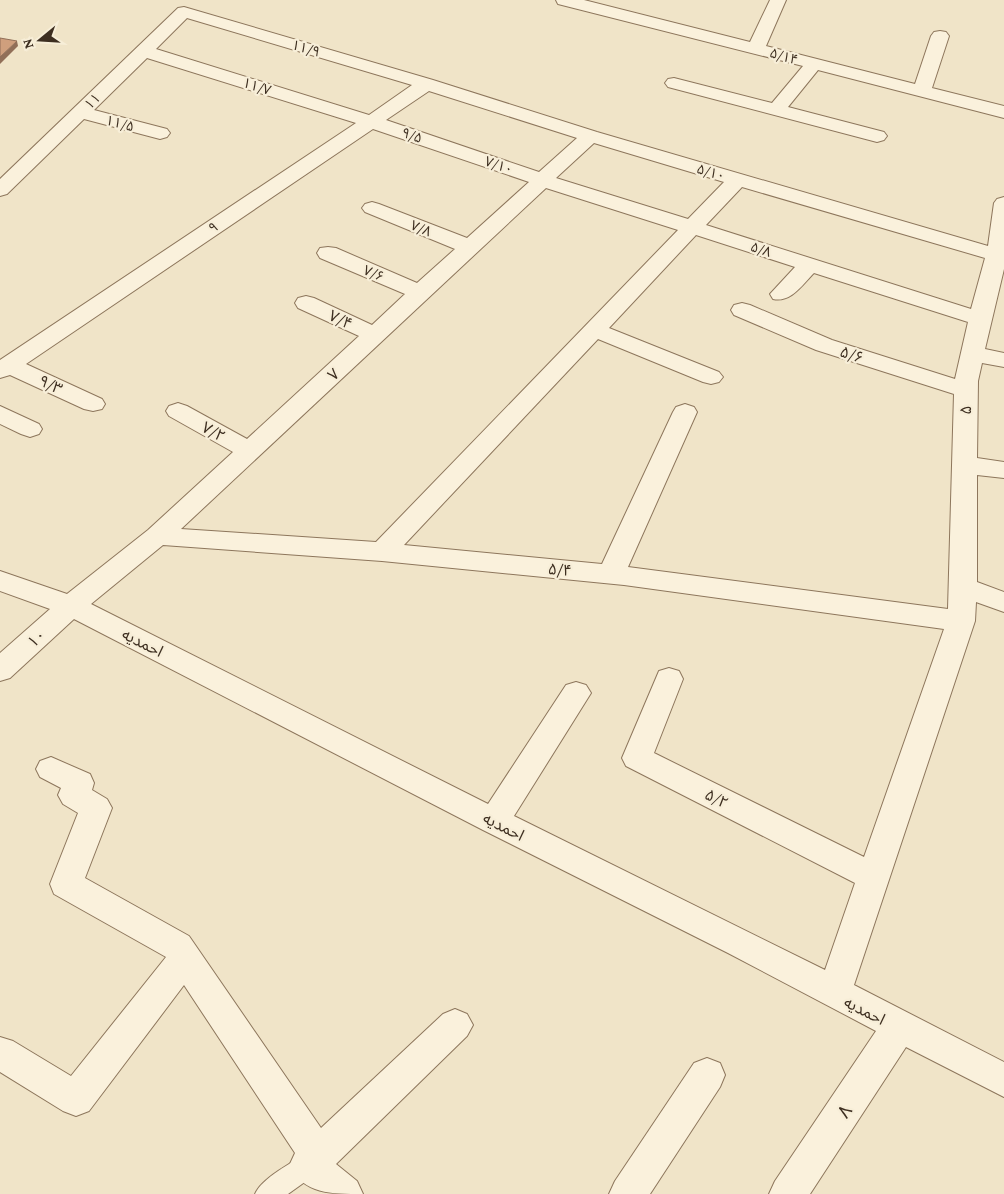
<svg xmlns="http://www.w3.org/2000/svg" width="1004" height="1194" viewBox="0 0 1004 1194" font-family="'Crimson Pro','Noto Sans Arabic',serif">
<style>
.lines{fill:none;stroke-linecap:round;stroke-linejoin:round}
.lane-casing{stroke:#8d765c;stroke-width:2}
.street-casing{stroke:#8d765c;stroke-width:2}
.lane{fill:#faf1dc;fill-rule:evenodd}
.street{fill:#faf1dc;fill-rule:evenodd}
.shaded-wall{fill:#916f58}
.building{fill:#cf9f7d;stroke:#916f58}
.labels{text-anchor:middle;stroke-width:4.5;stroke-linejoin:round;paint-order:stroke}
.far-street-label{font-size:14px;fill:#3d2e20;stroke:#f7eed8}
.street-label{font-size:16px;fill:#3d2e20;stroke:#f7eed8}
.near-street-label{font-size:19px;fill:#3d2e20;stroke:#f7eed8}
</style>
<rect width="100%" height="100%" fill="#f0e4c8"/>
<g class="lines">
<g class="lane-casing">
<path id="lane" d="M308,1154L316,1158L320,1166L316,1174L288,1194H255C261,1179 293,1161 308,1154Z"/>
</g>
<g class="street-casing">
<g id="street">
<polygon points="556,0 584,0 750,42 770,0 786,0 766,46 915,84 931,36 934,32 940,31 946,32 949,36 932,88 1004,106 1004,118 818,70 788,107 884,132 887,136 884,140 877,142 668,87 665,83 668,79 674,78 772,103 803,66 558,4"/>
<path d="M184,7L433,80L597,132L988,246L994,203L997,199L1004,197V269L985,349L1004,353V367L982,363L978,381L977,458L1004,462V478L977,475V582L1004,592V612L976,602L975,621L854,985L1004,1062V1097L906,1047L810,1194H769L775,1181L876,1031L728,953L483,830L74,619L10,678L0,681V653L50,609L0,591V571L67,594L148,530L233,452L169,416L166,411L169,406L178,403L187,406L247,439L359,336L298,308L295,303L298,298L306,296L314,298L372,325L405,294L320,258L317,253L320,248L328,247L336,248L417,283L455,249L365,212L362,208L365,204L372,202L379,204L467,238L529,182L373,129L26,364L102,399L105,404L102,409L93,411L84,409L10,375L0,378V360L356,123L147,58L94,110L167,129L170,133L167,137L160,139L84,119L7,194L0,196V179L178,8ZM187,18L412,85L369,115L156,49ZM429,91L577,138L539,172L386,120ZM594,143L724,182L688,219L556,178ZM742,187L985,258L971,309L706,225ZM546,188L678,230L376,542L181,529ZM696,235L795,267L770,294L773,299C791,303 802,285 814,273L968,322L955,379L832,340L750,305L742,303L734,305L731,310L734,315L816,350L954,394L948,609L628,567L697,412L694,407L685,404L676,407L673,412L602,564L404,545L598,339L703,382L711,384L719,382L723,377L719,372L609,328ZM163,545L382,561L624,585L944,629L864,857L654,753L683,679L679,671L669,668L659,671L622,758L626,766L855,883L825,970L514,816L586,701L591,693L586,685L576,682L566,685L488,804L91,604Z"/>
<polygon points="0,406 39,424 42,429 39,434 30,437 21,434 0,424"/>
<path d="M51,757L90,774L94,783L92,790L107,799L112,808L85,878L189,936L321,1128L443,1014L455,1009L467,1014L473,1025L467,1036L336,1164L357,1181L363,1194C330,1194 305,1194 289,1166L295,1153L184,985L89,1111L76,1116L63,1111L0,1072V1037L13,1041L71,1076L166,957L54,894L50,884L78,813L63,804L58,795L61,788L40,777L36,769L40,761Z"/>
<polygon points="707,1058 720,1063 725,1075 720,1087 650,1194 609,1194 615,1181 694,1063"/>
</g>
</g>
<use href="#lane" class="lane"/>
<use href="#street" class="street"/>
</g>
<polygon class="shaded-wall" points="17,41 18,46 0,64 0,57"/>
<polygon class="building" points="0,38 17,41 0,57"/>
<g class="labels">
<g class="far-street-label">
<text transform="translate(306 48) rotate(16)" y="5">۱۱/۹</text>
<text transform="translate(784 56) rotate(16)" y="5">۵/۱۴</text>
<text transform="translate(257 86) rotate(17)" y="5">۱۱/۷</text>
<text transform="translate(92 101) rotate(-44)" y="5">۱۱</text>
<text transform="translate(120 123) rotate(14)" y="5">۱۱/۵</text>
<text transform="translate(412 135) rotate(19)" y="5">۹/۵</text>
<text transform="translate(499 165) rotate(19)" y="5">۷/۱۰</text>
<text transform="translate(711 172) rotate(16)" y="5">۵/۱۰</text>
<text transform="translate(213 227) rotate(-34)" y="5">۹</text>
<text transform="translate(421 228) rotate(22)" y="5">۷/۸</text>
<text transform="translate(761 249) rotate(18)" y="5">۵/۸</text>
<text transform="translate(374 273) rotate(23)" y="5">۷/۶</text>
</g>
<g class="street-label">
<text transform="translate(341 319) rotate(25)" y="6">۷/۴</text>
<text transform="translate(852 354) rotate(18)" y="6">۵/۶</text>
<text transform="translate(333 374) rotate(-43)" y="6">۷</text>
<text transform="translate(51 384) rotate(25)" y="6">۹/۳</text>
<text transform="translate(965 410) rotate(-89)" y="6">۵</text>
<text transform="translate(214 431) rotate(29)" y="6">۷/۲</text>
<text transform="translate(560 569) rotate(5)" y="6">۵/۴</text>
<text transform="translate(36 638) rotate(-42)" y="6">۱۰</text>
<text transform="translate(143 642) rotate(27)" y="6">احمدیه</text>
<text transform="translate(717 798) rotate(27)" y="6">۵/۲</text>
<text transform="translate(504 826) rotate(27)" y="6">احمدیه</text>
<text transform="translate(865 1010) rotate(27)" y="6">احمدیه</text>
</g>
<g class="near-street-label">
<text transform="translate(844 1111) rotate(-56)" y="7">۸</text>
</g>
</g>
<g transform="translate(40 40) rotate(252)" stroke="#f7eed8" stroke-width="4" paint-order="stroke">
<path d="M0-4L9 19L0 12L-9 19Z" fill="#3d2e20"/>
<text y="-8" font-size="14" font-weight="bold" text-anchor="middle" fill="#3d2e20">N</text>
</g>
</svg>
